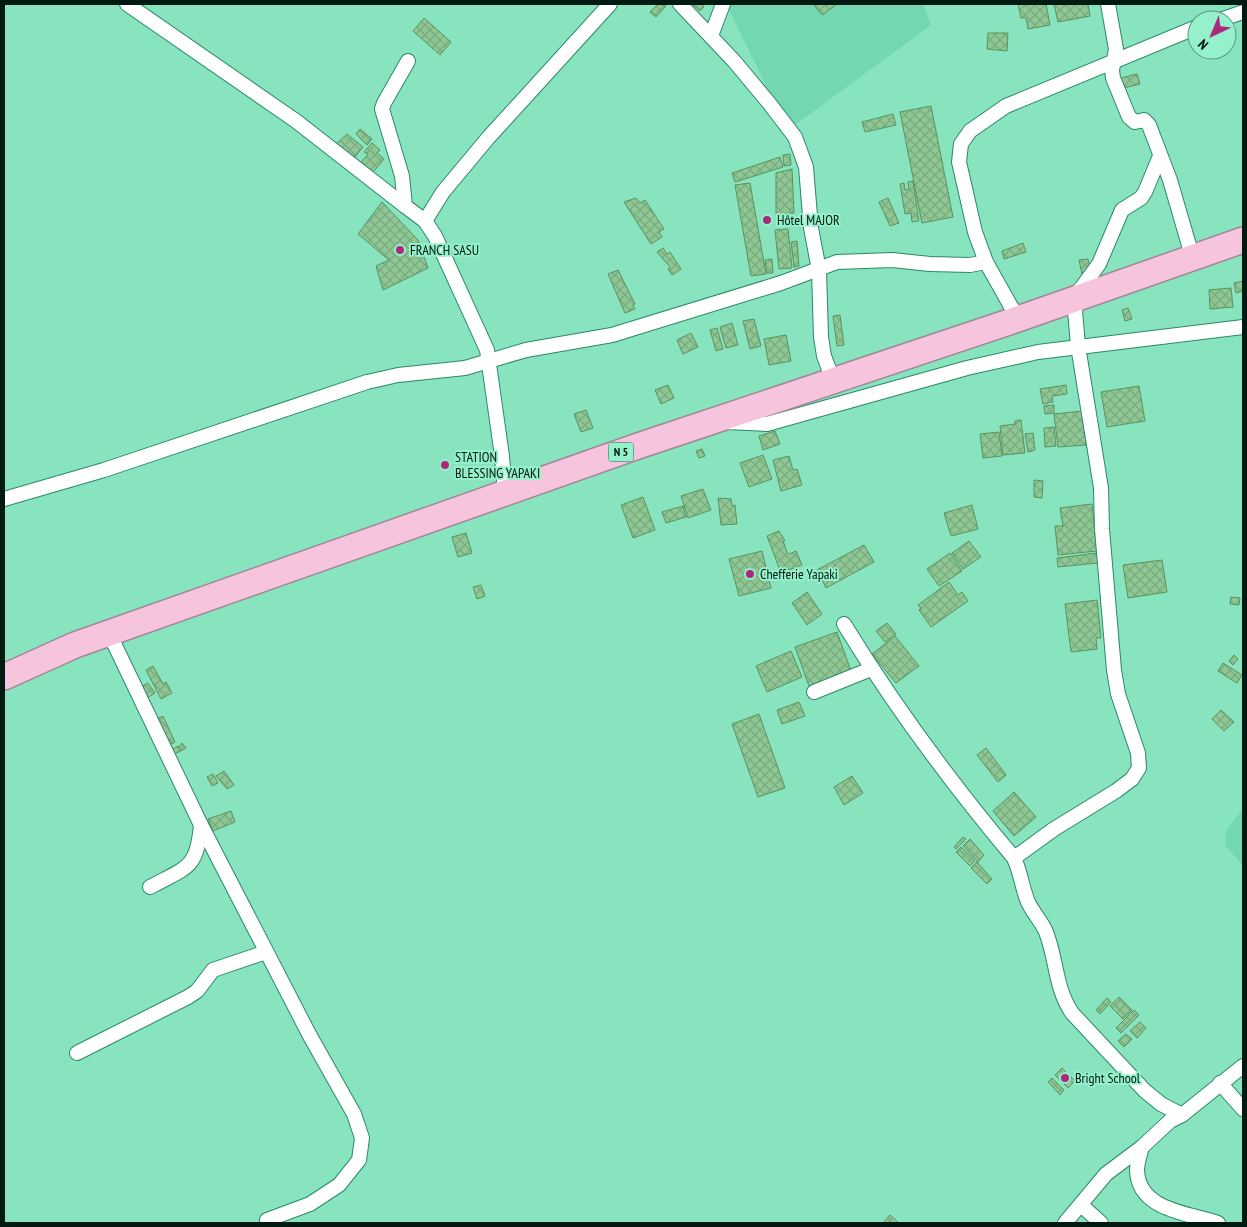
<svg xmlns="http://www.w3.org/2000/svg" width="1247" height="1227" viewBox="0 0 1247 1227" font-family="'PT Sans Narrow',sans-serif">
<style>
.built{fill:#73d7b1}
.building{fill:url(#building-cross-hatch);stroke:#58945e}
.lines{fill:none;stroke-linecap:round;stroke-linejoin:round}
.street-casing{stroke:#298969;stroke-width:16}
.highway-casing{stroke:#a18896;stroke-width:28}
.street{stroke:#fff;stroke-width:14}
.highway{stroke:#f7c4dd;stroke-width:25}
.poi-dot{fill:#a92a7a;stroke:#95f0cc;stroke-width:2}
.labels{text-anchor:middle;stroke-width:4;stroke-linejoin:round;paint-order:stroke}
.shield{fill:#95f0cc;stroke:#2d5a49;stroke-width:1}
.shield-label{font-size:12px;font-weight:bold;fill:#001a11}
.poi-label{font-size:14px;fill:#001a11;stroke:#95f0cc;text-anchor:start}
</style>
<defs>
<pattern id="building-cross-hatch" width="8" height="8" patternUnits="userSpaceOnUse" patternTransform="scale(1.25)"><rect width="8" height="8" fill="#8fc794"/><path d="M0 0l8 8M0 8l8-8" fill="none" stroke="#7aaa7f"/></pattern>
</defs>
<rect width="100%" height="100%" fill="#88e3bf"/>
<g class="built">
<polygon points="726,4 923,4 931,25 788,130"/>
<polygon points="1243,809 1243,866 1225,845 1226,831"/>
</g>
<g class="building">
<polygon points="658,4 666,6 656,17 650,12"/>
<polygon points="692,4 701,4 704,7 700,11"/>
<polygon points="813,4 837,4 822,15"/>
<polygon points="1018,4 1046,4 1050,25 1028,29 1026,18 1021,18"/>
<polygon points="1054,4 1088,4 1090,16 1058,22"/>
<polygon points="424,18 451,42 440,55 413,31"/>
<polygon points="988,33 1008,33 1007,51 987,49"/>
<polygon points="1137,74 1140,84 1124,88 1121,78"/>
<polygon points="931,106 953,217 922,223 900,112"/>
<polygon points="893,114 896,125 865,132 862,122"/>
<polygon points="360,129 372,139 367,145 356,134"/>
<polygon points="347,134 363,147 351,162 333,147"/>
<polygon points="372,143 380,150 377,153 384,159 369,177 357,167 368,154 364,152"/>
<polygon points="790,154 791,165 784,166 783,155"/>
<polygon points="780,157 783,167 735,182 732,173"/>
<polygon points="792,169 794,213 776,214 776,173"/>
<polygon points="913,181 919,221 912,222 911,213 905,214 900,184 904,183 905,190 909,189 908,182"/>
<polygon points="750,183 766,274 751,276 735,185"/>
<polygon points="636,198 640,203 645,200 664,229 659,232 662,237 651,244 624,202"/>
<polygon points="888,198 899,223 890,226 879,202"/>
<polygon points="382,202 418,240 428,268 383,290 376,266 389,260 358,234"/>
<polygon points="788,229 792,268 779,269 775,230"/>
<polygon points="797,241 799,266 794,267 791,242"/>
<polygon points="1023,243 1026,252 1004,259 1002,251"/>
<polygon points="663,248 667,254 670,252 681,269 672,275 668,269 670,267 657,252"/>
<polygon points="772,259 773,273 767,273 765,260"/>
<polygon points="1088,259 1091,273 1082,274 1079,260"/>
<polygon points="618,270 635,304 633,305 635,309 625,313 608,274"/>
<polygon points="1243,281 1243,291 1236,293 1234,283"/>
<polygon points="1231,288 1233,307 1210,309 1209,290"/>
<polygon points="1128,308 1132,319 1125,321 1122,310"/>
<polygon points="840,315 844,345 837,346 833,316"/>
<polygon points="754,319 761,346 750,349 743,321"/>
<polygon points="732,323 738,345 726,348 720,327"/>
<polygon points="717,328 723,349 716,351 710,330"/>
<polygon points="691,333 698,347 683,354 677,340"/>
<polygon points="786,335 791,361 769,365 764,339"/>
<polygon points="668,385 674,398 661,404 655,390"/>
<polygon points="1066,385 1067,394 1052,396 1053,402 1043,404 1040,389"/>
<polygon points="1139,386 1145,421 1107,427 1101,392"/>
<polygon points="1054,405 1054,413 1045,414 1044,406"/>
<polygon points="586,410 593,428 581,432 574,414"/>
<polygon points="1083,411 1086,445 1058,447 1054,414"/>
<polygon points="1021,420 1025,453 1003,455 1000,426 1015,424 1015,421"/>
<polygon points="1054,427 1056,446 1045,447 1044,428"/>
<polygon points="775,431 780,444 763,450 759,436"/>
<polygon points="999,432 1002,456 983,458 980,434"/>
<polygon points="1033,433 1035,450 1028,452 1025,434"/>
<polygon points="702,449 705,456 699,458 696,451"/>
<polygon points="763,455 772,479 749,487 740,463"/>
<polygon points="789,456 793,470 797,469 802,485 781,491 773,460"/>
<polygon points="1034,480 1043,481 1042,498 1034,497"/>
<polygon points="703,489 711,510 688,518 681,496"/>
<polygon points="643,497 655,530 633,538 621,505"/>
<polygon points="718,498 731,499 732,506 735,505 737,524 721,525"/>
<polygon points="1092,504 1097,551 1058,555 1055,526 1063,526 1060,508"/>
<polygon points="972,505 978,529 951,536 944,513"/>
<polygon points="683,506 686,517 666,523 662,512"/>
<polygon points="779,531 785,541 783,541 787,552 789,554 796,551 802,565 781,573 767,536"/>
<polygon points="466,533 472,553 458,557 452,537"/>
<polygon points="969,541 981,557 963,569 952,553"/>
<polygon points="864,545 874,562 826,588 817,570"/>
<polygon points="762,551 771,588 739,596 729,559"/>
<polygon points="950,553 962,571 939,586 927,569"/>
<polygon points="1097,553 1098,563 1058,567 1057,558"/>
<polygon points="1162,560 1167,592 1128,598 1123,565"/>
<polygon points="949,582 958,595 962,592 968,601 931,627 919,610 921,608 918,605"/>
<polygon points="481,585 485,596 477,599 473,587"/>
<polygon points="807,592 822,614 807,625 792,603"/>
<polygon points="1231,597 1240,598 1239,605 1230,604"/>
<polygon points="1097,600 1101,638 1096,638 1097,649 1071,652 1065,604"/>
<polygon points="887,623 896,634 885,642 876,631"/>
<polygon points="837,632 851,671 809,686 795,647"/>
<polygon points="895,636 919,666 896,683 872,654"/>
<polygon points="791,651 802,677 767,692 756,666"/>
<polygon points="1234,655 1238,659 1233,665 1229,661"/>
<polygon points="1223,663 1242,675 1237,683 1218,671"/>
<polygon points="153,666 163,684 166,682 172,693 161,699 146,670"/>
<polygon points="148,683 155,693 142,701 136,690"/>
<polygon points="799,702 805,716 782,724 777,710"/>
<polygon points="1221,710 1234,722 1224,731 1212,719"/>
<polygon points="759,714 785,788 758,797 732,724"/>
<polygon points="163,716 175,742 167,746 154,720"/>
<polygon points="182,743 186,748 173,755 169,751 178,746 179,748"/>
<polygon points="986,748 1006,775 998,782 977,755"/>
<polygon points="224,771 234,785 227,789 216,776"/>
<polygon points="213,774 218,783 212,786 207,777"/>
<polygon points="852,776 863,793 844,805 834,787"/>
<polygon points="1014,792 1036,817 1014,836 993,811"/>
<polygon points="231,811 235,822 213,831 208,819"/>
<polygon points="963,837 966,839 956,849 954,847"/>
<polygon points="970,839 984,855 978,862 963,846"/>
<polygon points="961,847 975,861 970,866 956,852"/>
<polygon points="977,862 992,879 987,884 971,868"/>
<polygon points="1119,997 1132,1010 1123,1019 1110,1006"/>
<polygon points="1107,998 1111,1002 1100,1014 1096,1010"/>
<polygon points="1134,1010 1139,1015 1121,1033 1116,1028"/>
<polygon points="1140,1022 1146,1028 1137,1038 1130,1031"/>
<polygon points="1126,1034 1132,1039 1124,1047 1118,1041"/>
<polygon points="1062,1068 1075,1081 1068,1088 1055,1075"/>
<polygon points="1052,1078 1064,1090 1060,1095 1048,1082"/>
<polygon points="890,1215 899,1223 883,1223"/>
</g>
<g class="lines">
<g class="street-casing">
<g id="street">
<polyline points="127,4 296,121 405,206"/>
<polyline points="680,4 734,61 769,103 795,137 806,167 811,228 819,270 821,337 824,356 833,380"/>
<polyline points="1108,4 1116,49 1112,70 1113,78 1129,117 1135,122 1144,120 1149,125 1170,180 1193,259"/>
<polyline points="1220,20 1243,12"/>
<polyline points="711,36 723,4"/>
<polyline points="408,61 384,103 382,109 402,176 405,206 425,221 435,236 487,350 502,456 505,493"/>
<polyline points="425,221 443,192 488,138 610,4"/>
<polyline points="1018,319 986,262 975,232 959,162 961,144 970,131 1006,106 1197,27"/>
<polyline points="726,422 767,424 967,368 1038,352 1243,327"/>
<polyline points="4,499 104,470 367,382 398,375 465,368 526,350 612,335 781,283 837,262 892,260 930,264 970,265 986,262"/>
<path d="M844,624C894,706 952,784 1014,858C1021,873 1022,888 1028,902C1033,913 1042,922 1046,932C1057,960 1055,988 1072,1013L1145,1091L1161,1104L1182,1115"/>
<polyline points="109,633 201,825 310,1036 354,1114 362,1138 359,1160 339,1185 310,1204 267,1220"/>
<polyline points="814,692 871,669"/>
<polyline points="1014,858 1054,829 1116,791 1132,779 1139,768 1138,753 1118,694 1114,670 1102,529 1101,488 1078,346 1074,298 1099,264 1122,210 1141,198 1145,192 1160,156"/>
<path d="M150,887C187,867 197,869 201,825"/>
<polyline points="77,1053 188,997 197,991 213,970 266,952"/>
<polyline points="1220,1083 1243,1109"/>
<path d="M1142,1147C1140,1154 1137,1163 1137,1170C1138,1211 1190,1213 1218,1223"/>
<polyline points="1081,1205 1101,1223"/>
<polyline points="1065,1223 1106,1174 1142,1147 1170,1121 1182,1115 1243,1066"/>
</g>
</g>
<g class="highway-casing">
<polyline id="highway" points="4,677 75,645 638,446 1018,319 1243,240"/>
</g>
<use href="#street" class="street"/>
<use href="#highway" class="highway"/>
</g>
<g class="poi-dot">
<circle cx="767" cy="220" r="5"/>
<circle cx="400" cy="250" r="5"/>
<circle cx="445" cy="465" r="5"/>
<circle cx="750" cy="574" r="5"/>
<circle cx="1065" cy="1078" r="5"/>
</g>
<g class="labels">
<rect class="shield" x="608.5" y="442.5" width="25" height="19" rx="4"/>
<g class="shield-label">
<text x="621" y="456">N 5</text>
</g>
<g class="poi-label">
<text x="777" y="225">Hôtel MAJOR</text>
<text x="410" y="255">FRANCH SASU</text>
<text x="455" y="462">STATION<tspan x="455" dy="16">BLESSING YAPAKI</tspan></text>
<text x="760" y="579">Chefferie Yapaki</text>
<text x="1075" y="1083">Bright School</text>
</g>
</g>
<rect width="1247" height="1227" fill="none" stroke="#001a11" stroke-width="10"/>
<g transform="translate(1212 35) rotate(224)"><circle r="24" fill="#95f0cc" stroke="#599a81"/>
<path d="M0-4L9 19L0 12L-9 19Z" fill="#a92a7a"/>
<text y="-8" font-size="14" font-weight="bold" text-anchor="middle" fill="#001a11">N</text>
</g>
</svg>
